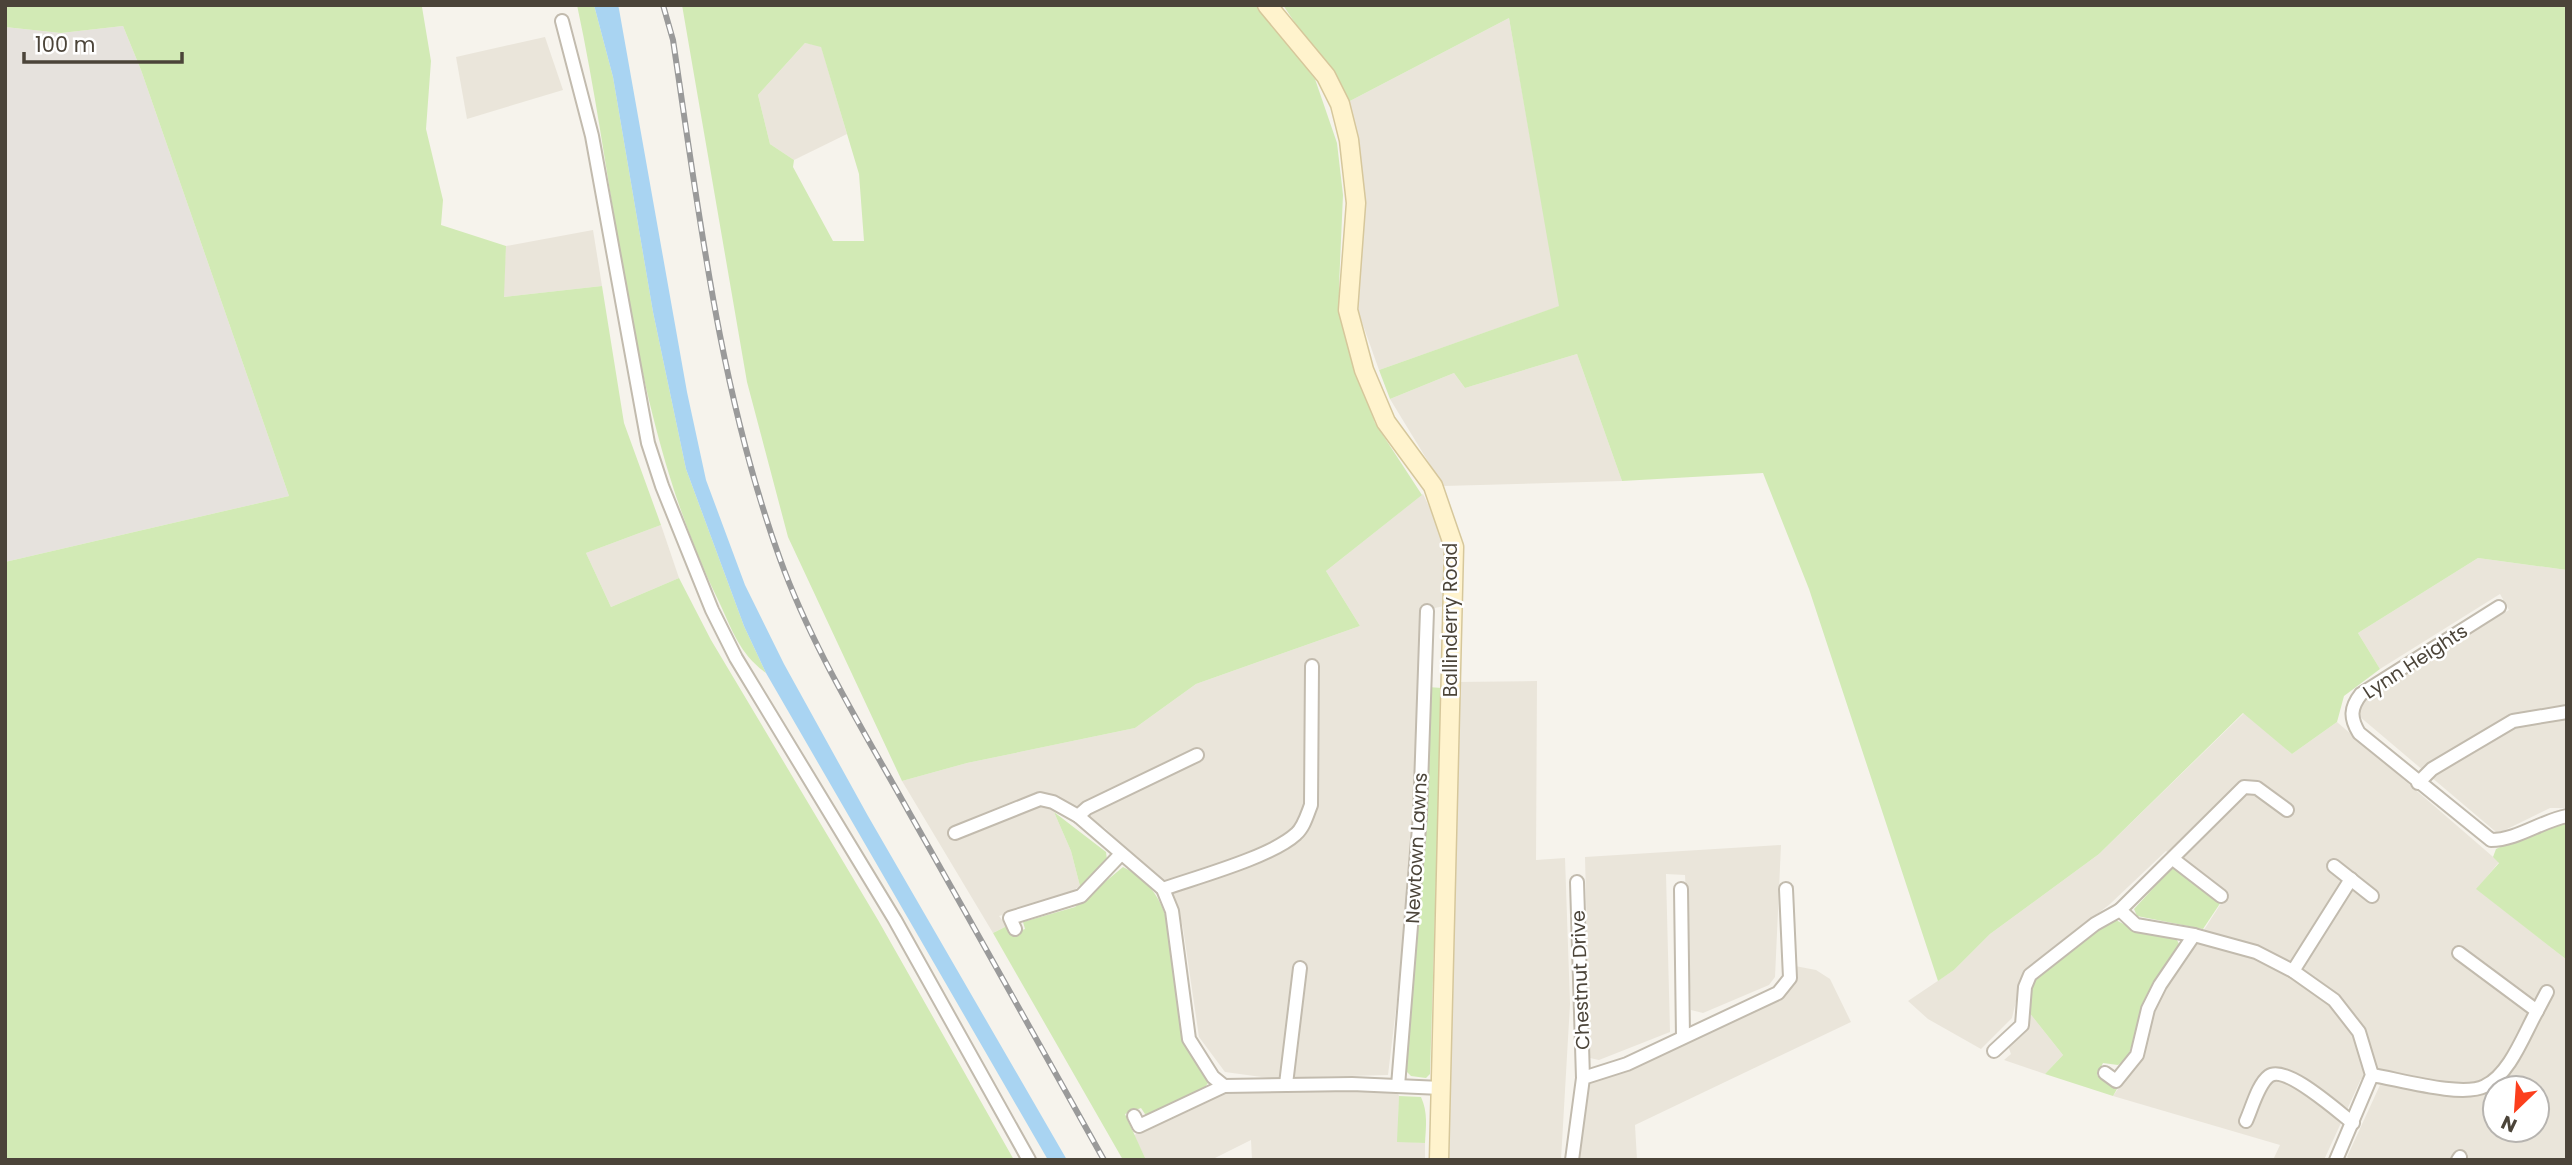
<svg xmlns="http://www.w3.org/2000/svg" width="2572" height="1165" viewBox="0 0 2572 1165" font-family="Poppins,sans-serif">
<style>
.residential{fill:#eae5da;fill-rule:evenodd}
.industrial{fill:#e6e2dd}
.green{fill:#d2eab5;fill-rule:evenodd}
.water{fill:#a9d4f2}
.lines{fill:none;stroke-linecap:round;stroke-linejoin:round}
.street-casing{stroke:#c2bbae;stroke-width:16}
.secondary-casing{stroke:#d6c79b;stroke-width:21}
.street{stroke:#fff;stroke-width:12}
.secondary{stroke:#fff3cd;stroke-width:18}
.rail-casing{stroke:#9a9a9a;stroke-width:6}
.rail{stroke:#fff;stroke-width:3.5;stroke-dasharray:10;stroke-linecap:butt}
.labels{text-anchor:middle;stroke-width:5;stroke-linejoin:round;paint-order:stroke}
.street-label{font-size:19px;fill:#4b4439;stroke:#fff}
</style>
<rect width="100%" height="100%" fill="#f6f3ec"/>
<g class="residential">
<polygon points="1509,18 1560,306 1379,370 1358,311 1363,183 1348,102"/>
<polygon points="545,37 563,90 467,119 456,57"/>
<polygon points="805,43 821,46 847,134 794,160 770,144 758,95"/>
<polygon points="593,230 602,286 503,297 506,246"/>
<polygon points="1577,354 1622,481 1443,486 1390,399 1454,373 1465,388"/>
<polygon points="1423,494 1447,544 1444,606 1421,611 1408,908 1388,1075 1269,1078 1225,1072 1199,1037 1183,928 1174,896 1105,828 1049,793 1054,812 1071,851 1080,886 1067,895 999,916 1007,926 993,933 902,781 967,763 1135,728 1196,684 1360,626 1326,571"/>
<polygon points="661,525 679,578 611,607 586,553"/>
<polygon points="2478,558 2567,570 2567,808 2550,808 2503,831 2496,832 2359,716 2361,704 2390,682 2509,610 2500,594 2380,669 2358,633"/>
<polygon points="1537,681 1536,860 1565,858 1570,1004 1561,1160 1448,1160 1456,682"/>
<path d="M2244,713L2292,754L2337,722L2499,862L2477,889L2567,960V1160H2352L2347,1157L2380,1085L2361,1079L2324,1160H2273L2280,1145L2113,1096L2140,1058L2153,1009L2227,894L2166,851L2110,904L2023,972L2012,1018L1981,1049L1928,1019L1908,1001L1954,970L1990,934L2099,854ZM2495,1088H2537V1130H2495Z"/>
<polygon points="1781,845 1775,977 1769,985 1703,1013 1691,1010 1685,875 1666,874 1670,1032 1599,1060 1590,1058 1585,857"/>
<polygon points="1795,966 1816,970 1830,979 1851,1022 1635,1125 1637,1160 1579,1160 1584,1090 1592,1080 1783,994"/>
<polygon points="2028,1011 2063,1055 2045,1074 2004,1060 2011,1054 2008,1046"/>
<polygon points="1397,1090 1399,1096 1398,1141 1425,1143 1425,1160 1252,1160 1251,1140 1211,1160 1146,1160 1134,1135 1224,1092"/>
</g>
<polygon class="industrial" points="123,26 141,70 289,496 5,562 5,27 61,33"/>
<g class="green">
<polygon points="5,5 422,7 431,61 426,129 443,200 441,225 506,246 504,297 602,286 624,423 661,525 586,553 611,607 679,578 711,640 878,920 1014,1160 5,1160 5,562 289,496 141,70 123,26 61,33 5,27"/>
<path d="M577,5H594L613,77L653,312L686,469L744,626L766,673C740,654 733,632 720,604C628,418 620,205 577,5Z"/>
<path d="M682,5H1256L1261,10L1315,79L1337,143L1343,195L1339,286L1343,327L1375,423L1422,495L1326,571L1360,626L1196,684L1135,728L967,763L902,781L788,537L747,382ZM805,43L821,47L859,174L864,241H833L793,167L794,160L770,144L758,95Z"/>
<polygon points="1283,5 2567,5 2567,570 2478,558 2358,633 2380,669 2344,696 2337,722 2292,754 2243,713 2099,854 1990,934 1954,970 1938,981 1809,589 1763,473 1622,481 1577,354 1465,388 1454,373 1390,399 1379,370 1559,306 1509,18 1348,102"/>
<polygon points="1428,687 1442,688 1430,1074 1426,1078 1411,1076 1407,1072 1406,1030 1420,907"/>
<polygon points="1054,812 1106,852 1107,860 1080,886 1071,851"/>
<polygon points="2567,821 2567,960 2476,889 2499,863 2493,857 2496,849 2540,828"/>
<path d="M1123,867C1186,896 1169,976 1182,1031C1186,1051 1203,1065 1208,1083L1202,1091L1147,1117L1141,1108L1125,1114L1146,1160H1123L993,933L1007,926L1011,934L1025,929L1023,922L1075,907Z"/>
<polygon points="2173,867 2221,902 2203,929 2137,916 2134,909"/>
<polygon points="2114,919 2133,929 2176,938 2179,944 2147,995 2128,1057 2118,1065 2103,1063 2097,1075 2117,1089 2113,1096 2045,1074 2063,1055 2028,1011 2029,983 2107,921"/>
<path d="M1399,1096L1421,1097C1428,1112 1426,1127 1425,1143L1397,1142Z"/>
</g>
<polygon class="water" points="594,5 618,5 619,9 687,392 706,480 745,585 784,664 868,816 1067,1160 1048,1160 766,673 744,626 686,469 653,312 613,77"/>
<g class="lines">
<g class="street-casing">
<g id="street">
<polyline points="562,21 592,136 648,443 662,486 712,610 736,658 895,920 1029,1160"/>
<path d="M2499,607L2361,694C2350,708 2350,718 2359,733L2491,840C2517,840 2541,821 2567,816"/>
<polyline points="2418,783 2432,769 2513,721 2567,712"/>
<polyline points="2287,810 2257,788 2244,787 2120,910 2136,925 2194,935 2256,952 2293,971 2334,1000 2359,1032 2372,1075 2336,1160"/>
<polyline points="1078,816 1087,808 1197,755"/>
<polyline points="955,833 1040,799 1053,802 1078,816 1163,889 1172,911 1189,1039 1213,1077 1224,1086 1352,1084 1441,1088"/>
<polyline points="2173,859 2221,896"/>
<polyline points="2334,866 2372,896"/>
<polyline points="1577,882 1583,1078"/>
<path d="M1163,889C1197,877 1271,857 1296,834C1304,827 1307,815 1311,805L1312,666"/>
<polyline points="1681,889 1683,1037"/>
<polyline points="1015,929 1010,918 1081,896 1121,854"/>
<polyline points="2293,971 2351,879"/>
<polyline points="2537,1011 2547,992"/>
<polyline points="1994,1051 2022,1025 2025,987 2030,975 2095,924 2120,910"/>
<polyline points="2105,1073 2116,1081 2137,1055 2148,1009 2160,985 2194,935"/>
<path d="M2372,1075C2398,1079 2462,1098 2485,1086C2510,1074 2524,1034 2537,1011L2459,953"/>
<polyline points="1286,1084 1300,968"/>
<polyline points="1398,1086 1420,815 1427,611"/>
<polyline points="1134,1116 1139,1126 1224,1086"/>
<path d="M2246,1121C2252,1108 2258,1084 2269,1076C2286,1064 2338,1112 2353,1123"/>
<polyline points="1572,1160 1583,1078 1627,1064 1778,993 1790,978 1786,889"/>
<polyline points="2458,1160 2460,1157"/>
</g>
</g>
<g class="secondary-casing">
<polyline id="secondary" points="1267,5 1326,76 1340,104 1349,140 1356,203 1348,310 1364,370 1386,422 1433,486 1454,547 1439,1160"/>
</g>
<use href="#street" class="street"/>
<use href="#secondary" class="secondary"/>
<g class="rail-casing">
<path id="rail" d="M663,5L673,40C699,214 720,393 780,559C812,648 864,731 910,814C975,929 1039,1044 1104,1160"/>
</g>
<use href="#rail" class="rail"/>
</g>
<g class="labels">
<g class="street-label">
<text transform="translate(1450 620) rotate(-90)" y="7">Ballinderry Road</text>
<text transform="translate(2415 661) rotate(-33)" y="7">Lynn Heights</text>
<text transform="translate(1416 848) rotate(-87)" y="7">Newtown Lawns</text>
<text transform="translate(1580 980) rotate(-92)" y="7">Chestnut Drive</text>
</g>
</g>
<rect width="2572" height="1165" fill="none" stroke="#4b4439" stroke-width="14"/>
<g transform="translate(2516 1109) rotate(205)"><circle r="33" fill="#ffffff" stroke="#b7b4b0" stroke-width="2"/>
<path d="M0-5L12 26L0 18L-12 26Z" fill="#fc3f1d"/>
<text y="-10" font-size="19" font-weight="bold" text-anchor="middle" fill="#4b4439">N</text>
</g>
<path d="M24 52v10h158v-10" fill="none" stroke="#4b4439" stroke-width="3.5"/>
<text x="35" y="52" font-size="21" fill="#4b4439" stroke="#ffffff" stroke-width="5" paint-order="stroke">100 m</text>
</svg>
